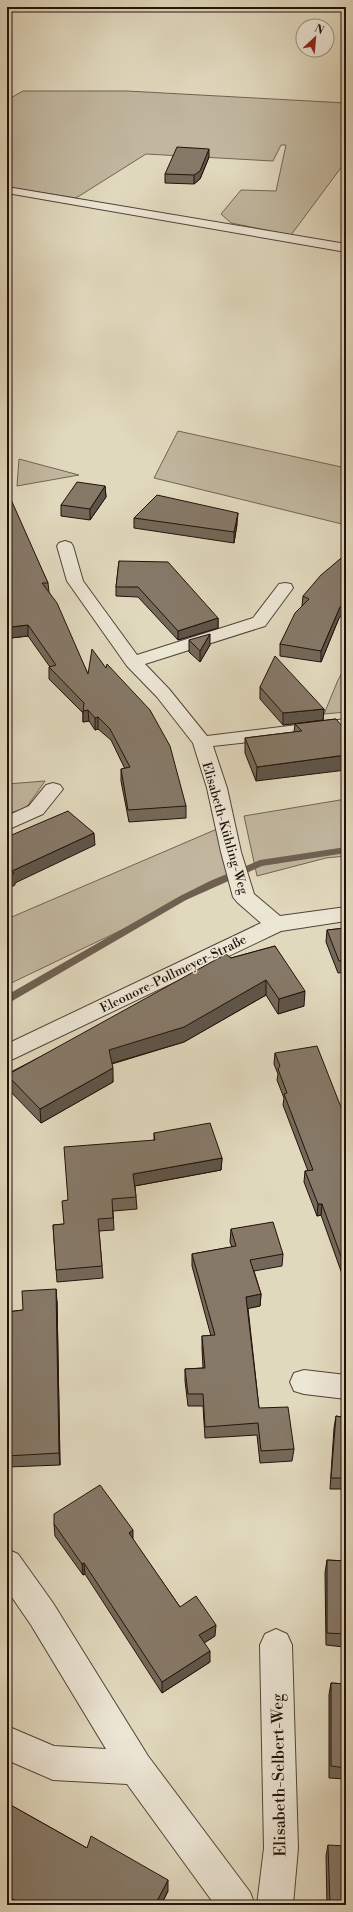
<svg xmlns="http://www.w3.org/2000/svg" width="353" height="1912" viewBox="0 0 353 1912" font-family="'Libre Bodoni',serif">
<style>
.green{fill:#c1b79f;stroke:#726454}
.lines{fill:none;stroke-linecap:round;stroke-linejoin:round}
.stream{fill:#6e6051;fill-rule:evenodd}
.minor-casing{stroke:#524337;stroke-width:2}
.minor{fill:#ece6d5;fill-rule:evenodd}
.wall{fill:#736859;stroke:#23110a}
.shaded-wall{fill:#5e5549;stroke:#23110a}
.building{fill:#867968;stroke:#23110a}
.labels{text-anchor:middle;stroke-width:3;stroke-linejoin:round;paint-order:stroke}
.street-label{font-size:13px;fill:#23110a;stroke:#ece6d5}
.near-street-label{font-size:16px;fill:#23110a;stroke:#ece6d5}
</style>
<rect width="100%" height="100%" fill="#e1d9be"/>
<filter id="stains"><feTurbulence type="fractalNoise" baseFrequency=".005" numOctaves="4"/><feColorMatrix values="0 0 0 0 .2 0 0 0 0 .09 0 0 0 0 .02 0 0 0 .5 -.17"/></filter>
<radialGradient id="worn" r=".72"><stop offset=".6" stop-color="#630" stop-opacity="0"/><stop offset="1" stop-color="#630" stop-opacity=".3"/></radialGradient>
<g class="green">
<polygon points="23,91 127,91 346,103 346,161 291,235 231,223 221,214 241,190 276,191 286,145 281,145 273,161 146,154 76,198 7,187 7,100"/>
<polygon points="178,431 346,468 346,525 154,478"/>
<polygon points="19,459 79,475 17,486"/>
<polygon points="346,666 346,712 324,714 338,680"/>
<polygon points="45,781 26,808 7,814 7,784"/>
<polygon points="346,799 346,856 326,858 257,876 244,816"/>
<polygon points="217,829 228,879 7,985 7,919"/>
</g>
<g class="lines">
<polygon class="stream" points="346,847 346,853 262,866 186,900 7,1004 7,995 180,896 210,881 260,860"/>
<g class="minor-casing">
<g id="minor">
<polygon points="7,187 346,244 346,252 7,193"/>
<polygon points="65,541 71,543 73,546 83,581 137,655 253,618 279,584 285,583 291,584 293,588 265,626 145,664 169,689 207,736 346,719 346,731 213,746 227,788 241,852 254,894 280,916 346,907 346,921 281,931 7,1062 7,1044 261,923 237,902 233,897 221,852 207,788 193,743 157,697 127,666 67,581 57,546 59,543"/>
<polygon points="53,783 60,785 63,789 43,814 7,830 7,816 29,806 46,785"/>
<polygon points="304,1370 346,1375 346,1399 304,1394 294,1391 290,1382 294,1373"/>
<polygon points="7,1549 18,1554 53,1603 148,1756 250,1892 255,1905 215,1905 127,1784 53,1780 7,1760 7,1726 54,1746 106,1749 31,1625 7,1590"/>
<polygon points="276,1629 287,1634 292,1645 298,1848 293,1905 257,1905 264,1848 260,1645 265,1634"/>
</g>
</g>
<use href="#minor" class="minor"/>
</g>
<g class="wall">
<polygon points="209,157 200,179 194,184 165,183 165,174"/>
<polygon points="105,486 106,497 90,520 61,516 61,505"/>
<polygon points="7,496 48,583 49,592 88,674 186,806 186,818 129,822 121,781 121,769 125,769 111,740 98,729 95,730 89,721 83,722 83,713 49,679 49,667 50,667 28,636 11,638 7,628"/>
<polygon points="134,518 237,524 234,543 134,528"/>
<polygon points="346,554 346,611 339,618 321,662 280,656 280,644 302,606 303,596"/>
<polygon points="119,561 218,618 218,628 178,640 138,597 116,596 116,587"/>
<polygon points="189,640 210,645 200,662 189,652"/>
<polygon points="260,687 324,709 323,720 283,725 260,699"/>
<polygon points="336,719 256,781 245,753 245,738 294,732 295,724"/>
<polygon points="346,928 346,972 338,973 326,942 327,930"/>
<polygon points="275,946 304,1006 278,1014 266,995 184,1042 112,1064 113,1082 41,1123 8,1089 7,1074 231,958"/>
<polygon points="275,1053 346,1120 346,1285 321,1215 317,1216 304,1182 305,1171 308,1171 283,1105 284,1098 277,1080 278,1074 274,1064"/>
<polygon points="154,1133 222,1158 221,1170 135,1186 136,1197 137,1209 113,1211 114,1230 99,1231 103,1278 57,1282 53,1225 64,1224 154,1140"/>
<polygon points="231,1229 283,1254 282,1266 254,1271 261,1294 260,1306 248,1308 259,1408 294,1449 292,1461 260,1463 257,1435 205,1438 203,1406 188,1406 185,1381 185,1369 203,1368 202,1348 202,1336 211,1336 192,1266 192,1254 232,1247 230,1242"/>
<polygon points="57,1301 60,1465 7,1467 7,1312 23,1310"/>
<polygon points="336,1416 346,1418 346,1489 330,1489 334,1428"/>
<polygon points="54,1524 133,1540 180,1607 215,1636 204,1643 210,1662 162,1693 85,1574 83,1575 55,1536"/>
<polygon points="327,1560 346,1561 346,1779 329,1778 329,1695 331,1683 346,1684 344,1647 326,1645 325,1573"/>
<polygon points="7,1803 87,1848 168,1891 161,1905 7,1905"/>
<polygon points="328,1845 346,1905 327,1905 326,1856"/>
</g>
<g class="shaded-wall">
<polygon points="209,149 209,157 200,179 194,184 194,175"/>
<polygon points="105,486 106,497 90,520 90,509"/>
<polygon points="238,513 237,524 234,543 234,532"/>
<polygon points="346,601 346,611 339,618 321,662 321,651 340,607"/>
<polygon points="218,618 218,628 178,640 178,631"/>
<polygon points="28,625 28,636 11,638 11,627"/>
<polygon points="210,634 210,645 200,662 200,651"/>
<polygon points="324,709 323,720 283,725 283,713"/>
<polygon points="88,710 89,721 83,722 83,711"/>
<polygon points="98,717 98,729 95,730 95,718"/>
<polygon points="346,755 346,770 256,781 257,767"/>
<polygon points="94,833 95,845 15,883 15,885 7,889 7,876 12,871"/>
<polygon points="266,980 266,995 184,1042 109,1064 109,1050"/>
<polygon points="305,991 304,1006 278,1014 279,999"/>
<polygon points="113,1068 113,1082 41,1123 40,1109"/>
<polygon points="222,1158 221,1170 134,1186 133,1174"/>
<polygon points="318,1204 322,1204 321,1215 317,1216"/>
<polygon points="56,1289 57,1301 60,1465 59,1453"/>
<polygon points="261,1294 260,1306 246,1309 246,1297"/>
<polygon points="133,1530 133,1542 129,1533"/>
<polygon points="84,1563 85,1574 83,1575 82,1564"/>
<polygon points="216,1625 215,1636 199,1646 199,1635"/>
<polygon points="210,1651 210,1662 162,1693 162,1682"/>
<polygon points="168,1880 168,1891 161,1905 155,1905"/>
</g>
<g class="building">
<polygon points="177,147 209,149 200,171 194,175 165,174"/>
<polygon points="77,482 105,486 90,509 61,505"/>
<polygon points="9,495 48,583 42,583 57,603 88,674 92,649 106,668 107,664 150,710 170,746 186,806 128,810 121,769 130,767 110,729 98,717 95,718 88,710 83,711 84,703 49,667 56,665 28,625 11,627 7,619 7,496"/>
<polygon points="157,495 238,513 234,532 134,518"/>
<polygon points="346,554 346,601 340,607 321,651 280,644 295,613 309,599 303,596 321,575"/>
<polygon points="119,561 168,562 218,618 178,631 138,587 116,587"/>
<polygon points="210,634 200,651 189,640"/>
<polygon points="275,656 324,709 283,713 260,687"/>
<polygon points="336,719 343,727 346,726 346,755 257,767 245,738 302,731 295,724"/>
<polygon points="68,811 94,833 12,871 14,873 7,876 7,837"/>
<polygon points="346,928 346,960 339,961 327,930"/>
<polygon points="275,946 305,991 279,999 266,980 184,1027 109,1050 113,1068 40,1109 7,1075 226,954 231,958"/>
<polygon points="317,1046 346,1120 346,1270 322,1204 318,1204 305,1171 313,1170 284,1094 287,1093 278,1069 280,1066 275,1053"/>
<polygon points="210,1123 222,1158 133,1174 136,1197 112,1199 113,1218 98,1219 102,1266 56,1270 53,1225 64,1224 62,1201 68,1200 64,1147 155,1140 154,1133"/>
<polygon points="273,1222 283,1254 250,1260 261,1294 246,1297 259,1408 288,1407 294,1449 261,1451 258,1423 205,1427 203,1394 188,1394 185,1369 205,1368 202,1336 215,1335 192,1254 236,1246 231,1229"/>
<polygon points="56,1289 59,1453 7,1456 7,1312 23,1310 22,1291"/>
<polygon points="336,1416 346,1418 346,1478 331,1478"/>
<polygon points="100,1485 133,1530 129,1533 180,1607 196,1596 216,1625 199,1635 210,1651 162,1682 84,1563 82,1564 54,1524 54,1514"/>
<polygon points="327,1560 346,1561 346,1634 327,1633"/>
<polygon points="331,1683 346,1684 346,1768 331,1766"/>
<polygon points="7,1803 87,1848 91,1836 168,1880 155,1905 64,1905 58,1901 56,1905 24,1905 7,1896"/>
<polygon points="328,1845 346,1846 346,1905 330,1905"/>
</g>
<g class="labels">
<g class="street-label">
<text transform="translate(226 828) rotate(74)" y="5">Elisabeth-Kühling-Weg</text>
<text transform="translate(173 973) rotate(-26)" y="5">Eleonore-Pollmeyer-Straße</text>
</g>
<g class="near-street-label">
<text transform="translate(278 1775) rotate(-91)" y="6">Elisabeth-Selbert-Weg</text>
</g>
</g>
<rect width="353" height="1912" fill="none" stroke="#e1d9be" stroke-width="24"/>
<rect x="8" y="8" width="337" height="1896" fill="none" stroke="#23110a" stroke-width="2"/>
<rect x="12" y="12" width="329" height="1888" fill="none" stroke="#23110a"/>
<g transform="translate(315 38) rotate(26)"><circle r="19" fill="#ece6d5" stroke="#9c9184"/>
<path d="M0-3L7 15L0 10L-7 15Z" fill="#8f2418"/>
<text y="-6" font-size="11" font-weight="bold" text-anchor="middle" fill="#23110a">N</text>
</g>
<rect width="100%" height="100%" filter="url(#stains)"/>
<rect width="100%" height="100%" fill="url(#worn)"/>
</svg>
